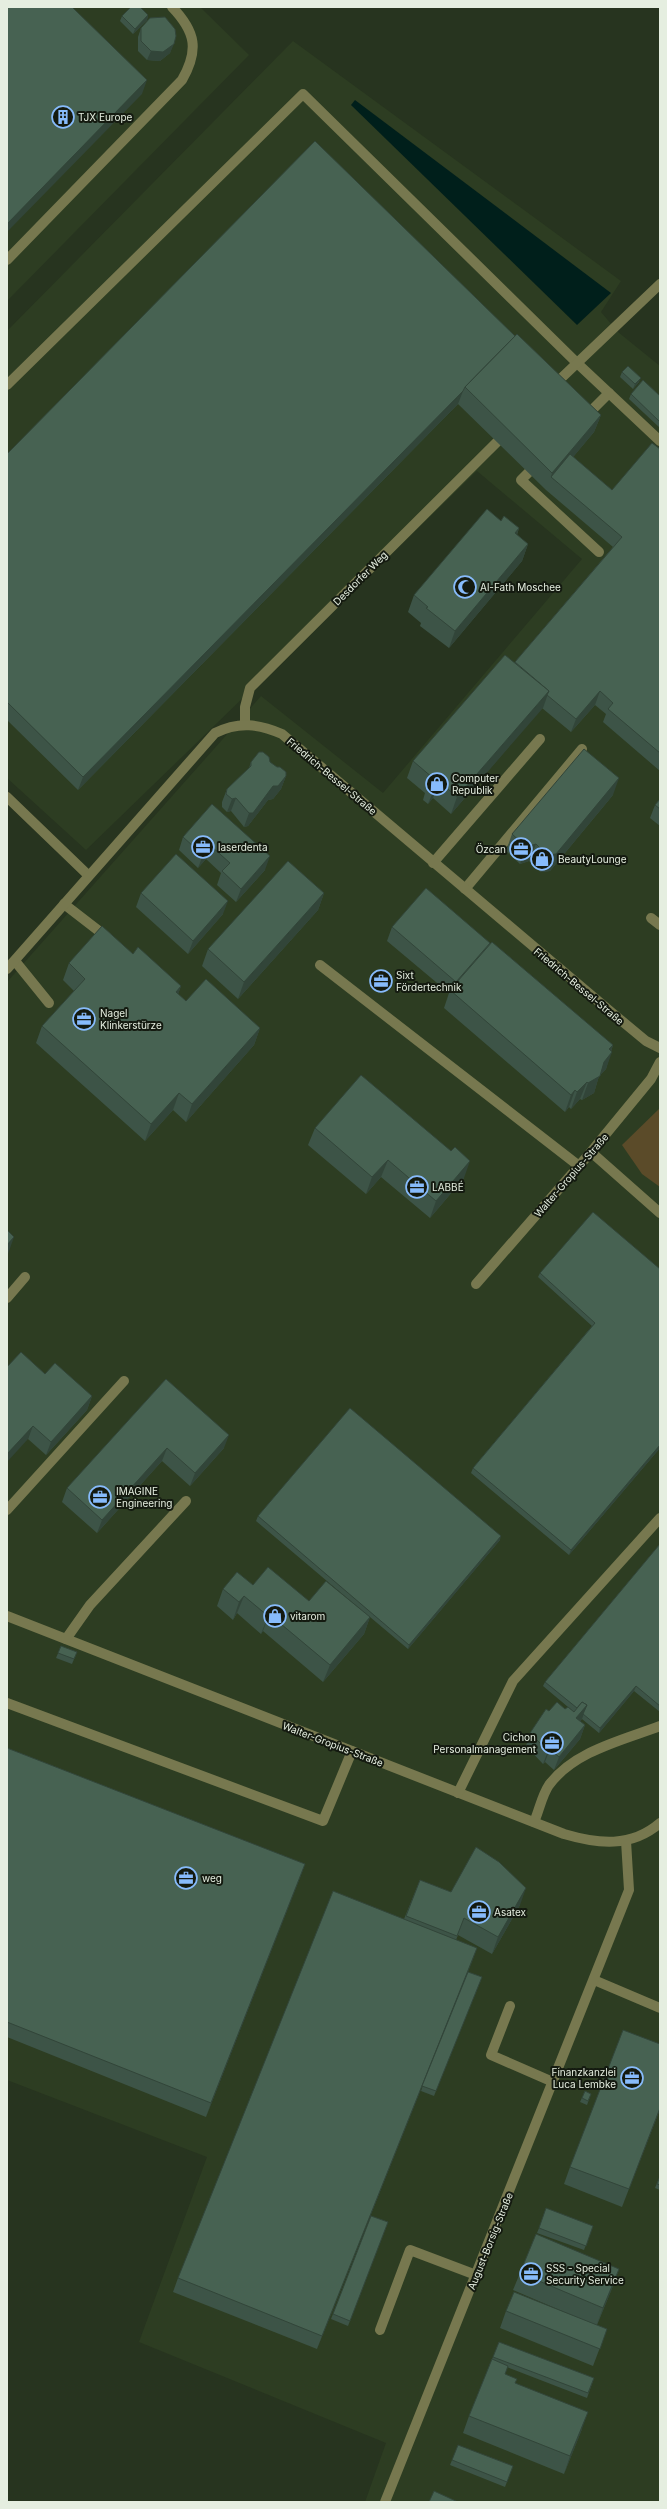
<svg xmlns="http://www.w3.org/2000/svg" width="667" height="2509" viewBox="0 0 667 2509" font-family="Inter,sans-serif">
<style>
.built{fill:#2d3d22}
.green{fill:#5b4b29}
.water{fill:#001f1b}
.lines{fill:none;stroke-linecap:round;stroke-linejoin:round}
.minor{stroke:#77784f;stroke-width:10}
.wall{fill:#3d5447}
.shaded-wall{fill:#324539}
.building{fill:#476252;stroke:#324539}
.labels{text-anchor:middle;stroke-width:4;stroke-linejoin:round;paint-order:stroke}
.poi-label{font-size:10px;fill:#e5eee0;stroke:#141a10;text-anchor:start}
.street-label{font-size:10px;fill:#e5eee0;stroke:#141a10}
</style>
<rect width="100%" height="100%" fill="#27341f"/>
<g class="built">
<polygon points="7,7 200,7 249,55 7,301"/>
<polygon points="293,41 621,281 601,312 618,332 660,366 660,2502 365,2502 386,2443 139,2342 207,2157 7,2080 7,982 261,696 383,793 582,559 477,471 86,850 7,778 7,331"/>
</g>
<polygon class="green" points="660,1108 660,1187 642,1174 622,1145"/>
<polygon class="water" points="355,100 611,293 577,325 351,105"/>
<g class="lines">
<g class="minor">
<path d="M7,260L182,80C199,50 196,32 172,7"/>
<polyline points="7,385 303,94 577,363 660,441"/>
<polyline points="553,386 660,284"/>
<polyline points="585,417 609,393"/>
<polyline points="538,463 521,480 599,552"/>
<polyline points="245,724 245,707 250,688 497,442"/>
<polyline points="7,797 88,875"/>
<polyline points="433,863 540,739"/>
<polyline points="465,889 582,749"/>
<polyline points="64,904 108,938"/>
<polyline points="651,918 660,925"/>
<polyline points="15,961 49,1003"/>
<polyline points="320,965 579,1166"/>
<path d="M7,969L215,733C239,721 259,724 282,734L617,1017L646,1041L660,1048"/>
<polyline points="591,1152 660,1213"/>
<polyline points="476,1284 591,1152 651,1079 660,1062"/>
<polyline points="7,1298 25,1277"/>
<polyline points="7,1510 124,1381"/>
<path d="M7,1616L564,1834C598,1844 631,1848 660,1823"/>
<polyline points="66,1639 90,1605 186,1501"/>
<polyline points="7,1703 323,1821 352,1751"/>
<polyline points="458,1793 513,1681 660,1518"/>
<path d="M534,1822C539,1811 542,1795 549,1785C574,1751 623,1740 660,1726"/>
<polyline points="594,1980 660,2008"/>
<polyline points="510,2006 491,2055 553,2082"/>
<polyline points="380,2330 410,2250 476,2275"/>
<polyline points="385,2502 629,1890 626,1841"/>
</g>
</g>
<g class="wall">
<polygon points="148,15 147,20 133,34 120,21 122,16"/>
<polygon points="141,28 176,36 170,53 160,61 147,60 138,51 138,37"/>
<polygon points="515,336 601,415 594,432 573,457 612,490 660,449 660,771 603,722 606,714 595,705 571,732 542,708 451,814 433,798 428,804 423,800 425,793 407,778 413,761 515,662 613,547 546,490 458,404 78,790 7,720 7,454"/>
<polygon points="622,372 639,382 633,389 620,377"/>
<polygon points="631,394 660,396 660,428 629,399"/>
<polygon points="501,521 519,528 517,535 528,544 522,561 449,648 420,626 421,623 408,612 414,595"/>
<polygon points="251,762 286,776 281,789 273,799 268,800 248,826 244,827 231,811 227,812 222,807 222,802 227,789 249,768"/>
<polygon points="613,795 550,871 541,872 529,861 520,864 506,851 512,834"/>
<polygon points="660,799 660,826 650,818 655,805"/>
<polygon points="212,804 265,870 236,902 217,885 221,873 206,859 198,868 179,850 183,837"/>
<polygon points="141,893 223,914 188,954 136,907"/>
<polygon points="324,893 318,910 238,999 202,966 208,949"/>
<polygon points="392,927 490,943 613,1045 606,1069 599,1076 594,1093 582,1100 580,1099 571,1109 569,1107 565,1112 444,1008 449,993 387,941"/>
<polygon points="133,954 181,986 178,994 186,1001 260,1028 254,1045 186,1122 173,1110 145,1141 36,1043 42,1026 74,991 63,980 69,963"/>
<polygon points="315,1128 464,1178 430,1218 381,1177 366,1194 308,1145"/>
<polygon points="660,1269 660,1448 569,1555 471,1473 473,1468 592,1326 538,1277 540,1273"/>
<polygon points="45,1374 92,1396 87,1410 46,1455 28,1439"/>
<polygon points="166,1379 224,1448 190,1486 162,1461 97,1533 62,1502 67,1488"/>
<polygon points="258,1516 500,1540 408,1649 370,1617 364,1634 323,1682 263,1631 261,1634 237,1613 233,1620 217,1606 223,1589 253,1585 309,1601 360,1609 256,1521"/>
<polygon points="660,1544 660,1712 634,1691 599,1733 582,1719 580,1721 585,1725 580,1739 554,1770 545,1762 543,1764 526,1746 530,1733 549,1711 565,1709 574,1712 543,1686 545,1682"/>
<polygon points="61,1646 77,1652 72,1664 56,1658"/>
<polygon points="7,1748 305,1864 206,2117 7,2037"/>
<polygon points="420,1880 451,1892 520,1905 492,1954 458,1935 456,1940 468,1972 482,1977 434,2096 421,2091 428,2071 317,2349 173,2292 178,2278 404,1919"/>
<polygon points="585,2091 591,2094 587,2105 580,2102"/>
<polygon points="660,2109 622,2207 564,2184 570,2167"/>
<polygon points="660,2176 660,2190 655,2188"/>
<polygon points="371,2216 388,2222 348,2326 331,2319"/>
<polygon points="593,2226 584,2250 537,2233 539,2228"/>
<polygon points="619,2269 613,2286 597,2325 607,2329 593,2366 500,2328 506,2311 576,2317 513,2290 520,2273"/>
<polygon points="499,2342 594,2378 587,2398 507,2367 505,2374 516,2383 582,2429 564,2474 463,2433 469,2416"/>
<polygon points="452,2460 513,2466 505,2487 450,2465"/>
</g>
<g class="shaded-wall">
<polygon points="148,15 147,20 133,34 135,29"/>
<polygon points="174,44 170,53 160,61 147,60 151,51"/>
<polygon points="147,80 142,94 7,232 7,224"/>
<polygon points="641,378 639,382 633,389 635,384"/>
<polygon points="463,391 458,404 78,790 83,777"/>
<polygon points="601,415 594,432 554,480 551,477 552,473"/>
<polygon points="519,528 513,545 515,533"/>
<polygon points="528,544 522,561 449,648 455,631"/>
<polygon points="549,691 543,708 451,814 457,797"/>
<polygon points="600,691 595,705 571,732 576,719"/>
<polygon points="286,776 281,789 273,799 268,800 248,826 244,827 249,813 273,786"/>
<polygon points="619,778 613,795 550,871 541,872 547,855"/>
<polygon points="439,781 433,798 428,804 435,787"/>
<polygon points="236,798 231,811 227,812 232,799"/>
<polygon points="536,844 529,861 520,864 526,847"/>
<polygon points="211,846 206,859 198,868 203,855"/>
<polygon points="270,856 265,870 236,902 241,889"/>
<polygon points="324,893 318,910 238,999 244,982"/>
<polygon points="228,901 223,914 188,954 193,941"/>
<polygon points="181,986 175,1003 176,992"/>
<polygon points="260,1028 254,1045 186,1122 192,1104"/>
<polygon points="613,1045 610,1054 612,1052 606,1069 599,1076 594,1093 582,1100 588,1083 604,1062 609,1049"/>
<polygon points="587,1082 580,1099 571,1109 577,1092"/>
<polygon points="575,1090 569,1107 565,1112 571,1095"/>
<polygon points="179,1093 173,1110 145,1141 151,1124"/>
<polygon points="388,1160 381,1177 366,1194 372,1177"/>
<polygon points="470,1161 464,1178 430,1218 436,1201"/>
<polygon points="14,1237 8,1254 7,1255 7,1245"/>
<polygon points="92,1396 87,1410 46,1455 51,1442"/>
<polygon points="33,1426 28,1439 7,1462 7,1454"/>
<polygon points="229,1435 224,1448 190,1486 195,1473"/>
<polygon points="660,1445 660,1448 569,1555 571,1550"/>
<polygon points="167,1448 162,1461 97,1533 102,1520"/>
<polygon points="501,1536 500,1540 408,1649 409,1645"/>
<polygon points="244,1596 237,1613 233,1620 239,1602"/>
<polygon points="269,1614 263,1631 261,1634 268,1616"/>
<polygon points="370,1617 364,1634 323,1682 330,1665"/>
<polygon points="636,1686 634,1691 599,1733 600,1728"/>
<polygon points="587,1705 582,1719 571,1731 576,1718"/>
<polygon points="585,1725 580,1739 554,1770 559,1757"/>
<polygon points="550,1749 545,1762 543,1764 548,1751"/>
<polygon points="305,1864 300,1878 206,2117 211,2103"/>
<polygon points="526,1888 520,1905 492,1954 498,1937"/>
<polygon points="477,1948 472,1962 317,2349 322,2336"/>
<polygon points="660,2108 660,2109 622,2207 629,2189"/>
<polygon points="619,2269 613,2286 596,2326 603,2308"/>
<polygon points="588,2412 582,2429 564,2474 570,2456"/>
</g>
<g class="building">
<polygon points="7,7 72,7 147,80 7,224"/>
<polygon points="131,7 140,7 148,15 135,29 122,16"/>
<polygon points="165,17 175,29 176,36 174,44 163,52 151,51 141,41 141,28 150,18"/>
<polygon points="315,141 515,336 465,387 463,391 83,777 7,702 7,454"/>
<polygon points="517,334 601,415 552,473 465,387"/>
<polygon points="628,366 641,378 635,384 622,372"/>
<polygon points="643,380 660,396 660,422 631,394"/>
<polygon points="652,443 660,449 660,753 608,709 613,703 600,691 576,719 547,695 549,691 515,662 622,537 551,477 570,454 612,490"/>
<polygon points="487,509 501,521 504,516 519,528 515,533 528,544 455,631 426,608 428,607 414,595"/>
<polygon points="505,655 549,691 457,797 439,781 435,787 429,783 433,778 413,761"/>
<polygon points="584,749 619,778 556,854 547,855 536,844 526,847 512,834"/>
<polygon points="259,752 263,752 269,757 270,762 277,767 280,767 286,772 286,776 278,786 273,786 253,813 249,813 236,798 232,799 226,794 227,789 251,766 251,762"/>
<polygon points="660,799 660,809 655,805"/>
<polygon points="212,804 270,856 241,889 222,871 230,863 211,846 203,855 183,837"/>
<polygon points="176,854 228,901 193,941 141,893"/>
<polygon points="288,861 324,893 244,982 208,949"/>
<polygon points="426,888 490,943 456,982 392,927"/>
<polygon points="102,926 133,954 138,947 181,986 176,992 186,1001 206,979 260,1028 192,1104 179,1093 151,1124 42,1026 85,979 69,963"/>
<polygon points="492,942 613,1045 609,1049 612,1052 604,1062 600,1076 588,1083 587,1082 577,1092 575,1090 571,1095 450,990"/>
<polygon points="361,1075 451,1151 455,1147 470,1161 436,1201 388,1160 372,1177 315,1128"/>
<polygon points="593,1212 660,1269 660,1445 571,1550 473,1468 595,1323 540,1273"/>
<polygon points="7,1230 14,1237 7,1245"/>
<polygon points="21,1352 45,1374 55,1363 92,1396 51,1442 33,1426 7,1454 7,1367"/>
<polygon points="166,1379 229,1435 195,1473 167,1448 102,1520 67,1488"/>
<polygon points="350,1408 501,1536 409,1645 258,1516"/>
<polygon points="660,1544 660,1706 636,1686 600,1728 583,1714 587,1705 582,1702 577,1708 545,1682"/>
<polygon points="268,1567 309,1601 326,1581 370,1617 330,1665 269,1614 268,1616 244,1596 239,1602 223,1589 237,1572 253,1585"/>
<polygon points="61,1646 77,1652 74,1659 58,1653"/>
<polygon points="557,1702 565,1709 568,1707 574,1712 582,1702 587,1705 576,1718 585,1725 559,1757 550,1749 548,1751 530,1733 546,1709 549,1711"/>
<polygon points="7,1748 305,1864 211,2103 7,2022"/>
<polygon points="476,1847 499,1862 526,1888 498,1937 464,1918 457,1936 406,1916 420,1880 451,1892"/>
<polygon points="333,1891 477,1948 322,2336 178,2278"/>
<polygon points="468,1972 482,1977 436,2091 422,2086"/>
<polygon points="623,2030 660,2044 660,2108 629,2189 570,2167"/>
<polygon points="585,2091 591,2094 588,2101 582,2098"/>
<polygon points="660,2176 660,2185 657,2184"/>
<polygon points="546,2208 593,2226 586,2246 539,2228"/>
<polygon points="371,2216 388,2222 350,2321 333,2314"/>
<polygon points="536,2234 619,2269 603,2308 520,2273"/>
<polygon points="514,2292 607,2329 600,2349 506,2311"/>
<polygon points="499,2342 594,2378 588,2393 493,2357"/>
<polygon points="492,2359 508,2366 505,2374 517,2379 515,2383 588,2412 570,2456 469,2416"/>
<polygon points="458,2445 513,2466 507,2482 452,2460"/>
<polygon points="434,2491 458,2502 429,2502"/>
</g>
<defs>
<g id="building-ring" transform="scale(1.15)"><circle r="9.5" fill="#141a10" stroke="#87bbfb" stroke-width="1.5"/><path d="M-4-6H4V6H1V3H-1V6H-4ZM-2.5-4.3h1.7v1.8h-1.7ZM.8-4.3h1.7v1.8H.8ZM-2.5-1h1.7V.8h-1.7ZM.8-1h1.7V.8H.8Z" fill="#87bbfb"/></g>
<g id="mosque-ring" transform="scale(1.15)"><circle r="9.5" fill="#141a10" stroke="#87bbfb" stroke-width="1.5"/><path d="M3.5-4.9A6 6 0 1 0 3.5 4.9A5 5 0 1 1 3.5-4.9Z" fill="#87bbfb"/></g>
<g id="shop-ring" transform="scale(1.15)"><circle r="9.5" fill="#141a10" stroke="#87bbfb" stroke-width="1.5"/><path d="M-5-2.5h2.3a2.7 3.5 0 0 1 5.4 0H5L5.5 6h-11ZM-1.5-2.5h3a1.5 2.3 0 0 0-3 0Z" fill="#87bbfb"/></g>
<g id="office-ring" transform="scale(1.15)"><circle r="9.5" fill="#141a10" stroke="#87bbfb" stroke-width="1.5"/><path d="M-6-3h4V-5.5h4V-3h4V5H-6ZM-1-4.5V-3h2v-1.5ZM-6 0V1H6V0Z" fill="#87bbfb"/></g>
</defs>
<g fill-rule="evenodd">
<use href="#building-ring" x="63" y="117"/>
<use href="#mosque-ring" x="465" y="587"/>
<use href="#shop-ring" x="437" y="784"/>
<use href="#office-ring" x="203" y="847"/>
<use href="#office-ring" x="521" y="849"/>
<use href="#shop-ring" x="542" y="859"/>
<use href="#office-ring" x="381" y="981"/>
<use href="#office-ring" x="84" y="1019"/>
<use href="#office-ring" x="417" y="1187"/>
<use href="#office-ring" x="100" y="1497"/>
<use href="#shop-ring" x="275" y="1616"/>
<use href="#office-ring" x="552" y="1743"/>
<use href="#office-ring" x="186" y="1878"/>
<use href="#office-ring" x="479" y="1912"/>
<use href="#office-ring" x="632" y="2078"/>
<use href="#office-ring" x="531" y="2274"/>
</g>
<g class="labels">
<g class="poi-label">
<text x="78" y="121">TJX Europe</text>
<text x="480" y="591">Al-Fath Moschee</text>
<text x="452" y="782">Computer<tspan x="452" dy="12">Republik</tspan></text>
<text x="218" y="851">laserdenta</text>
<text x="506" y="853" text-anchor="end">Özcan</text>
<text x="558" y="863">BeautyLounge</text>
<text x="396" y="979">Sixt<tspan x="396" dy="12">Fördertechnik</tspan></text>
<text x="100" y="1017">Nagel<tspan x="100" dy="12">Klinkerstürze</tspan></text>
<text x="432" y="1191">LABBÉ</text>
<text x="116" y="1495">IMAGINE<tspan x="116" dy="12">Engineering</tspan></text>
<text x="290" y="1620">vitarom</text>
<text x="536" y="1741" text-anchor="end">Cichon<tspan x="536" dy="12">Personalmanagement</tspan></text>
<text x="202" y="1882">weg</text>
<text x="494" y="1916">Asatex</text>
<text x="616" y="2076" text-anchor="end">Finanzkanzlei<tspan x="616" dy="12">Luca Lembke</tspan></text>
<text x="546" y="2272">SSS - Special<tspan x="546" dy="12">Security Service</tspan></text>
</g>
<g class="street-label">
<text transform="translate(360 578) rotate(-45)" y="4">Desdorfer Weg</text>
<text transform="translate(332 776) rotate(40)" y="4">Friedrich-Bessel-Straße</text>
<text transform="translate(579 986) rotate(40)" y="4">Friedrich-Bessel-Straße</text>
<text transform="translate(571 1175) rotate(-49)" y="4">Walter-Gropius-Straße</text>
<text transform="translate(333 1744) rotate(21)" y="4">Walter-Gropius-Straße</text>
<text transform="translate(490 2241) rotate(-68)" y="4">August-Borsig-Straße</text>
</g>
</g>
<rect width="667" height="2509" fill="none" stroke="#e5eee0" stroke-width="16"/>
</svg>
